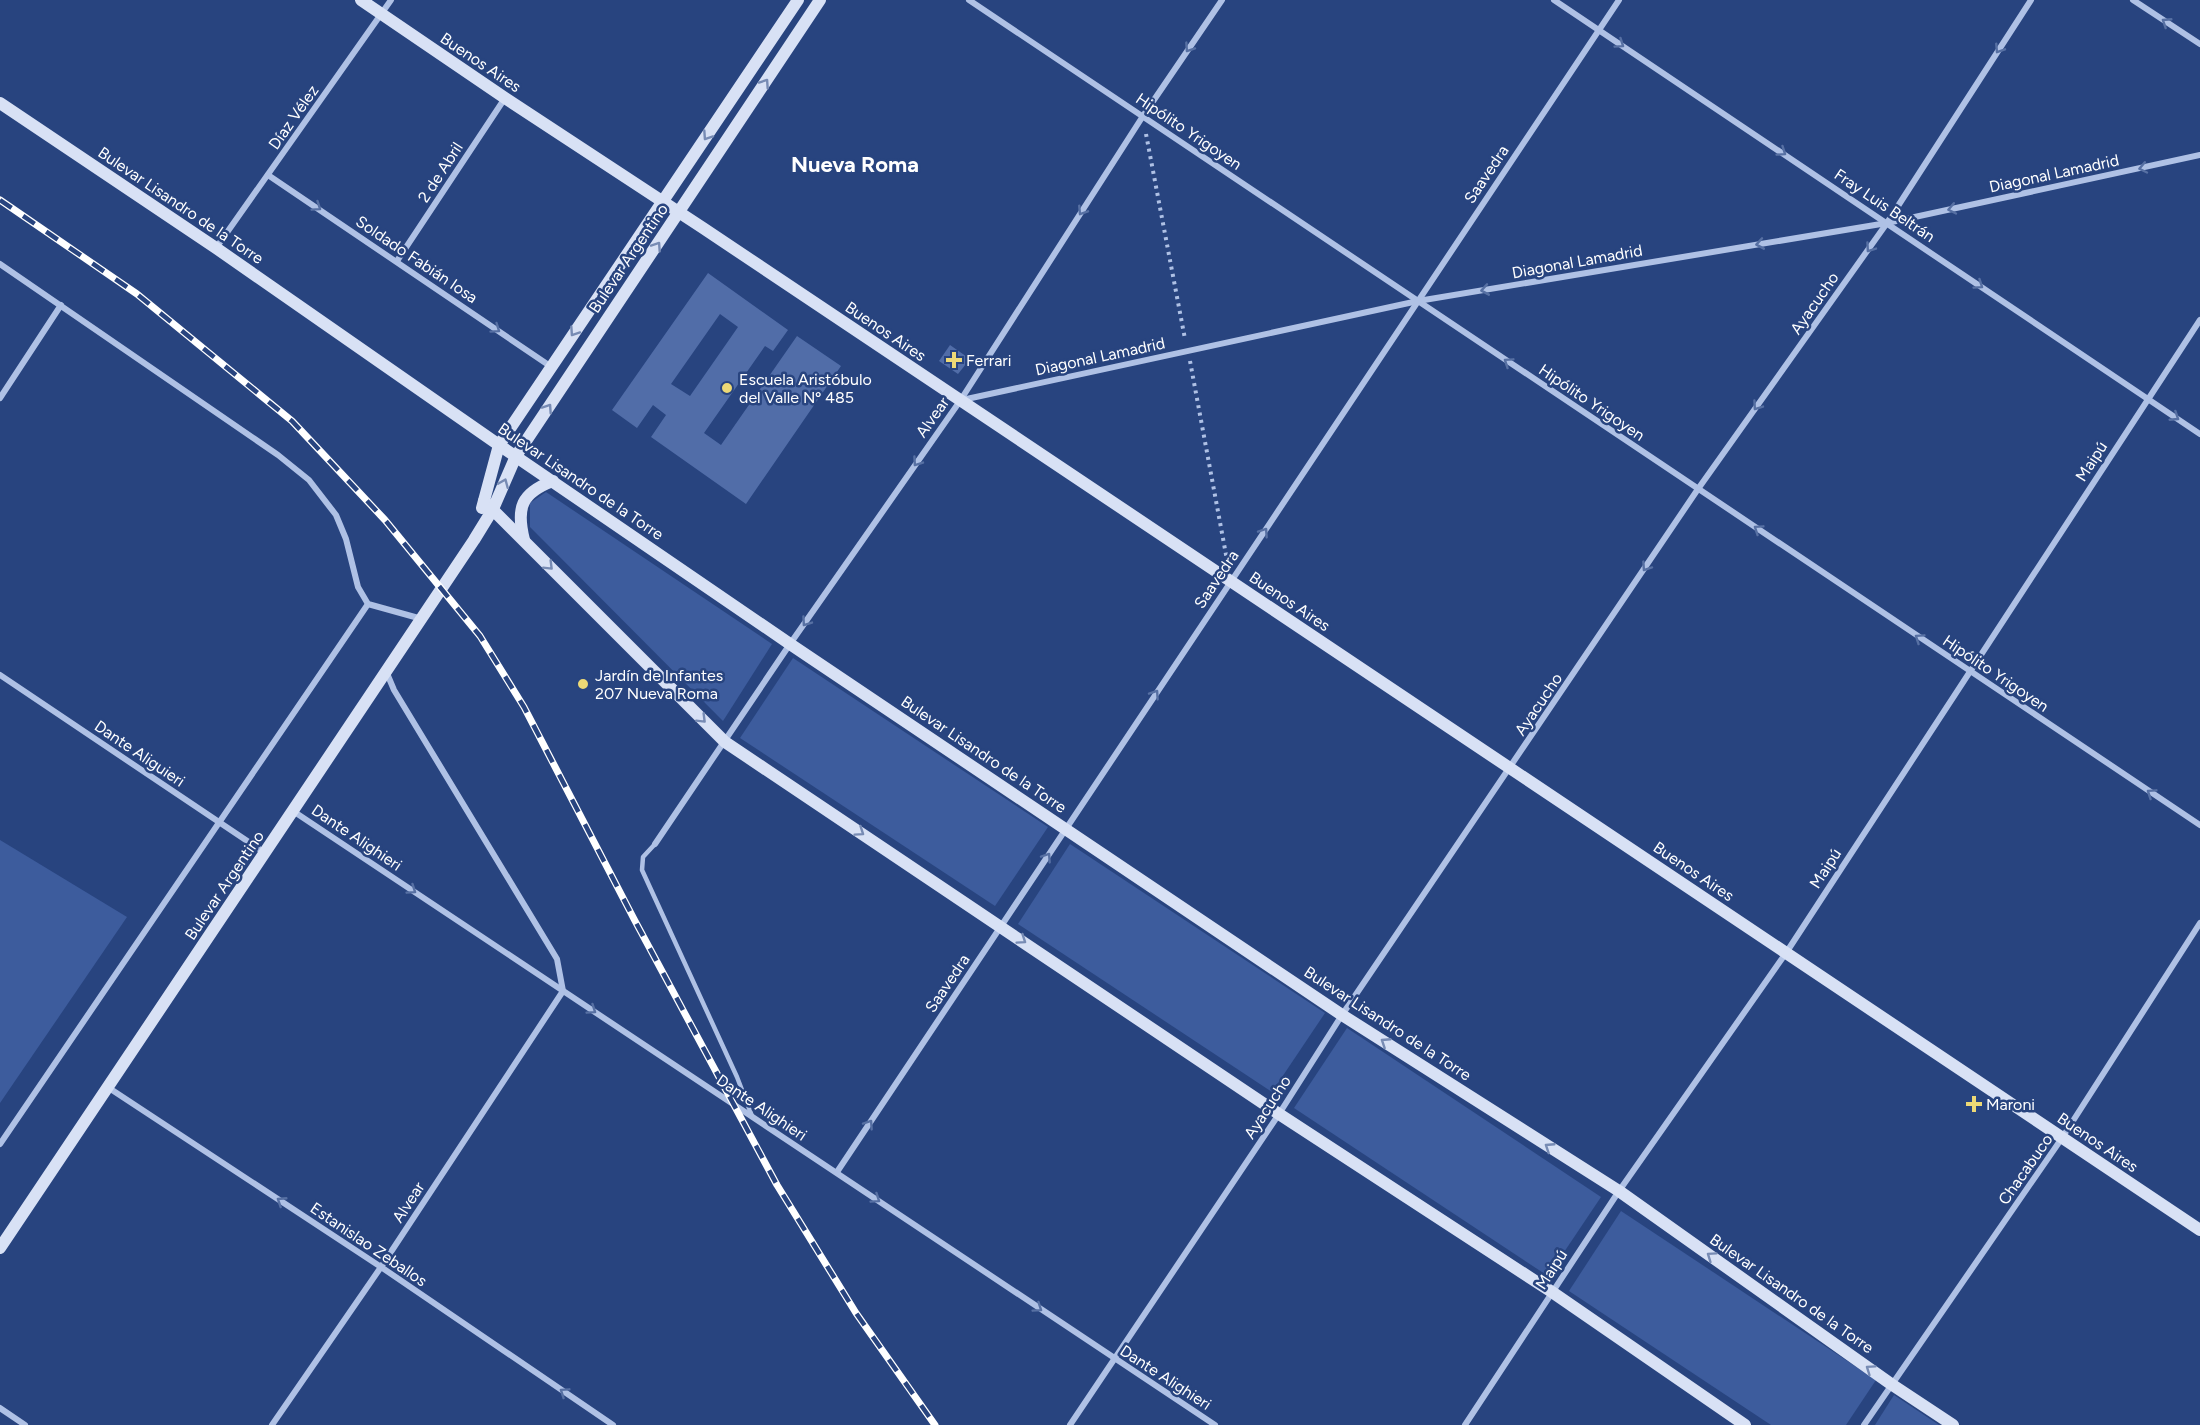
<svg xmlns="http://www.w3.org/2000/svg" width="2200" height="1425" viewBox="0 0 2200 1425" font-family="Figtree,sans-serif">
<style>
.green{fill:#3d5c9d}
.building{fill:#516da8;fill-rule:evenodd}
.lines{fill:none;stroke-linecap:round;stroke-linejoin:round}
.path{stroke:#afc1e5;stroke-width:4;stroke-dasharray:3 4.5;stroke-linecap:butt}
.lane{stroke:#afc1e5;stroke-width:4.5}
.street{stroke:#afc1e5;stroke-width:6}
.secondary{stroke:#d8e1f5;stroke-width:12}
.rail-casing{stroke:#fff;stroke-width:7}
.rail{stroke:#28447f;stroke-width:4.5;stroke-dasharray:14;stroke-linecap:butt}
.oneway{stroke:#5770a3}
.oneway2{stroke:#778bb4}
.poi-dot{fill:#edd976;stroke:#28447f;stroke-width:2}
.labels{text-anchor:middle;stroke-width:5;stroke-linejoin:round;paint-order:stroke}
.street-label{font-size:16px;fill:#fff;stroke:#28447f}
.poi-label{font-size:16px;fill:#fff;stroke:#28447f;text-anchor:start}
.district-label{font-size:22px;font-weight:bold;fill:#fff;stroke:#28447f}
</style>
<rect width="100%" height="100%" fill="#28447f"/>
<g class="green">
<polygon points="546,492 772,644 723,721 530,527 530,503"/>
<polygon points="793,658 1048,827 995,906 740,738"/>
<polygon points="0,840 127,917 0,1103"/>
<polygon points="1070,844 1325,1013 1272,1092 1018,924"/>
<polygon points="1347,1028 1601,1197 1548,1276 1294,1108"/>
<polygon points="1621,1211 1876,1380 1846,1425 1771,1425 1569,1291"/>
<polygon points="1894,1395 1939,1425 1875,1425"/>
</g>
<g class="building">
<path d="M708,273L788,330L773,351L765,346L704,433L721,445L797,336L841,366L746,504L651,437L666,415L653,405L637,428L612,410ZM720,314L738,327L690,396L671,384Z"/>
<polygon points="950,345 970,359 958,374 939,361"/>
</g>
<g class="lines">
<g class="path">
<polyline points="1146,134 1185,339"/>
<polyline points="1190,361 1227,560"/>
</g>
<polyline class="lane" points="655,844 643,857 642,870 737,1077 752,1116"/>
<g class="street">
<polyline points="969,0 2200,825"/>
<polyline points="1554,0 2200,434"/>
<polyline points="2133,0 2200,44"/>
<polyline points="268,175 550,366"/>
<polyline points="216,248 391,0"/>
<polyline points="397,261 505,98"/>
<polyline points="0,264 278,455 309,480 336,515 346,539 358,587 368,604 422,619"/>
<polyline points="0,398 61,305"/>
<polyline points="962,400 1418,301 1887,223 2200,155"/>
<polyline points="0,675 265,853"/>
<polyline points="293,811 1215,1425"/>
<polyline points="655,844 790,644 960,401 1143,116 1222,0"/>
<polyline points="109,1088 381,1267 613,1425"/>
<polyline points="0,1144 368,604"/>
<polyline points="837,1172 1619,0"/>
<polyline points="0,1408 25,1425"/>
<polyline points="272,1425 381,1267 563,991 557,959 394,690 386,671"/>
<polyline points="1070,1425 1279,1114 1342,1015 1698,489 1887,223 2031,0"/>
<polyline points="1465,1425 1619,1191 1786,953 2200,320"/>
<polyline points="1864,1425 2062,1138 2200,923"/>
</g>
<g class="secondary">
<polyline points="361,0 505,98 703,228 2200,1230"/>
<polyline points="0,103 216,248 499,445 790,644 1342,1015 1619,1191 1891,1384 1953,1425"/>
<polyline points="484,501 725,742 1279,1114 1552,1292 1745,1425"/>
<polyline points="482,508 499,445 798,0"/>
<path d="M524,540C516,508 521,493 553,481"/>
<polyline points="0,1248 474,540 493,509 516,456 820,0"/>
</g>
<g class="rail-casing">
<polyline id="rail" points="0,200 137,294 292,421 385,520 480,636 524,707 634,919 777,1185 856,1313 935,1425"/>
</g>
<use href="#rail" class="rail"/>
</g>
<defs><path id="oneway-chevron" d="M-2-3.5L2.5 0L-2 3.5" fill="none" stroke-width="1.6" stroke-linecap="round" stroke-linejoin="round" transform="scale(1.5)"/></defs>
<g class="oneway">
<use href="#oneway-chevron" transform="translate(2166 22) rotate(-147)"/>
<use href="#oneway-chevron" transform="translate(1620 44) rotate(34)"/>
<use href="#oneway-chevron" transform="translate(1189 48) rotate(124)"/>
<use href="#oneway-chevron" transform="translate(1999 49) rotate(123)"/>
<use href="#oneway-chevron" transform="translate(1782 152) rotate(34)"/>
<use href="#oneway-chevron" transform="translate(2143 168) rotate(168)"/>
<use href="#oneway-chevron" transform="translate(317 207) rotate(34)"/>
<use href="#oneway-chevron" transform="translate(1952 209) rotate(168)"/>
<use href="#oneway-chevron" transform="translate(1082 211) rotate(123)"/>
<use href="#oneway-chevron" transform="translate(1760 244) rotate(170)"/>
<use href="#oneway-chevron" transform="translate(1870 248) rotate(125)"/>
<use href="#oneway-chevron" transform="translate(1979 285) rotate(34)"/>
<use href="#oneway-chevron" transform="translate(1485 290) rotate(170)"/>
<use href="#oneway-chevron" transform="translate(496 329) rotate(35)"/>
<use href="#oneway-chevron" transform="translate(1508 362) rotate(-146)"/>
<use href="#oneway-chevron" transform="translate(1757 406) rotate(125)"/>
<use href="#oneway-chevron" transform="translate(2175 417) rotate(33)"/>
<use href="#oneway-chevron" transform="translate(917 462) rotate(125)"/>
<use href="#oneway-chevron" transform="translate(1758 529) rotate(-146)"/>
<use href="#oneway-chevron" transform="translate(1264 532) rotate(-56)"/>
<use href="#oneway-chevron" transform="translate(1646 567) rotate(124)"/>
<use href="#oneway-chevron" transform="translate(806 622) rotate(125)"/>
<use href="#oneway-chevron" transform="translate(1919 638) rotate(-146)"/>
<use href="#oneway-chevron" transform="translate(1155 694) rotate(-56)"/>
<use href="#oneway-chevron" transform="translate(2151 793) rotate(-146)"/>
<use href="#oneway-chevron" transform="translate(1047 857) rotate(-56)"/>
<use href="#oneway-chevron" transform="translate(412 890) rotate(34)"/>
<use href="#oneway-chevron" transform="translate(592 1010) rotate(34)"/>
<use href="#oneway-chevron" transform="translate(869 1124) rotate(-56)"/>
<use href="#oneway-chevron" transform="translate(876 1199) rotate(34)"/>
<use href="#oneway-chevron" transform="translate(281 1201) rotate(-147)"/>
<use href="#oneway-chevron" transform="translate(1038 1308) rotate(34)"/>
<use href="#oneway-chevron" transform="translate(564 1392) rotate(-146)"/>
</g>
<g class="oneway2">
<use href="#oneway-chevron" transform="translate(765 83) rotate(-56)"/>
<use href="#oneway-chevron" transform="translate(707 136) rotate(124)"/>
<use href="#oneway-chevron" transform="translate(657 246) rotate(-56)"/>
<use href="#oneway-chevron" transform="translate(574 332) rotate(124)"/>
<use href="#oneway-chevron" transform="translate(548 408) rotate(-56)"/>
<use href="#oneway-chevron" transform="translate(504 483) rotate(-67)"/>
<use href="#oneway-chevron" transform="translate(549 566) rotate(45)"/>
<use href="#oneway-chevron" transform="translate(702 719) rotate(45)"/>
<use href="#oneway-chevron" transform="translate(860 832) rotate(34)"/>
<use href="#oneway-chevron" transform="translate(1022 940) rotate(34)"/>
<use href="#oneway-chevron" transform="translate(1385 1042) rotate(-147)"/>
<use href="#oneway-chevron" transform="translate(1549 1147) rotate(-147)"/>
<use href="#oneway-chevron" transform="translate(1711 1256) rotate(-145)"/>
<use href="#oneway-chevron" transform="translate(1870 1369) rotate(-145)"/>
</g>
<g class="poi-dot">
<path d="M951 351h6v6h6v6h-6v6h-6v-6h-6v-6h6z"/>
<circle cx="727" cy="388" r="6"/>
<circle cx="583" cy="684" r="6"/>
<path d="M1971 1095h6v6h6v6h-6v6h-6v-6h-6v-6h6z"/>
</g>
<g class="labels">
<g class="street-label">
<text transform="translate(481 62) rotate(34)" y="6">Buenos Aires</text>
<text transform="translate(293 117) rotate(-55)" y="6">Díaz Vélez</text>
<text transform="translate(1189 131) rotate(34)" y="6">Hipólito Yrigoyen</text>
<text transform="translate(440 172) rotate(-57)" y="6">2 de Abril</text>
<text transform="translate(2054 173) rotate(-12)" y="6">Diagonal Lamadrid</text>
<text transform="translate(1486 174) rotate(-56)" y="6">Saavedra</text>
<text transform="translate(181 205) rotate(34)" y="6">Bulevar Lisandro de la Torre</text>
<text transform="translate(1885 205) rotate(34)" y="6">Fray Luis Beltrán</text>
<text transform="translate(628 258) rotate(-56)" y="6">Bulevar Argentino</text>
<text transform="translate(417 259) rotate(34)" y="6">Soldado Fabián Iosa</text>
<text transform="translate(1577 261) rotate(-10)" y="6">Diagonal Lamadrid</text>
<text transform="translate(1814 303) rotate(-55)" y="6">Ayacucho</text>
<text transform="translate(886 331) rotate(34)" y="6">Buenos Aires</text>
<text transform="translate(1100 356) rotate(-12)" y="6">Diagonal Lamadrid</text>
<text transform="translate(1592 402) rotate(34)" y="6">Hipólito Yrigoyen</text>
<text transform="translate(932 417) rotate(-55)" y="6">Alvear</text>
<text transform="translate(2091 461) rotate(-57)" y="6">Maipú</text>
<text transform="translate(581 481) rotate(34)" y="6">Bulevar Lisandro de la Torre</text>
<text transform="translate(1216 579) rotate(-56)" y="6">Saavedra</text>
<text transform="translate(1290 601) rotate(34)" y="6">Buenos Aires</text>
<text transform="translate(1996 673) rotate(34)" y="6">Hipólito Yrigoyen</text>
<text transform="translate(1538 704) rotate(-56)" y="6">Ayacucho</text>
<text transform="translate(140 753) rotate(34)" y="6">Dante Aliguieri</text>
<text transform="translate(984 754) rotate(34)" y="6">Bulevar Lisandro de la Torre</text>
<text transform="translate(357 837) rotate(34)" y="6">Dante Alighieri</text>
<text transform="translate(1825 868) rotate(-57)" y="6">Maipú</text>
<text transform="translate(1694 871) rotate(34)" y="6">Buenos Aires</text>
<text transform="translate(224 885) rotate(-56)" y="6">Bulevar Argentino</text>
<text transform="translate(947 983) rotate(-56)" y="6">Saavedra</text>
<text transform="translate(1388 1023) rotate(33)" y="6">Bulevar Lisandro de la Torre</text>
<text transform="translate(762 1107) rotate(34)" y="6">Dante Alighieri</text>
<text transform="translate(1267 1107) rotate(-57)" y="6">Ayacucho</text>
<text transform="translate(2098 1142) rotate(34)" y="6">Buenos Aires</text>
<text transform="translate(2025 1169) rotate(-55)" y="6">Chacabuco</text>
<text transform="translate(408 1202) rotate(-57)" y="6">Alvear</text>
<text transform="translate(369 1244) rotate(34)" y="6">Estanislao Zeballos</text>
<text transform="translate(1551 1269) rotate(-57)" y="6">Maipú</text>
<text transform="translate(1792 1293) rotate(35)" y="6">Bulevar Lisandro de la Torre</text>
<text transform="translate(1166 1377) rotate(33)" y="6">Dante Alighieri</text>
</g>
<g class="poi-label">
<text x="966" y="366">Ferrari</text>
<text x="739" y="385">Escuela Aristóbulo<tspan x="739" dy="18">del Valle Nº 485</tspan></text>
<text x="595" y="681">Jardín de Infantes<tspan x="595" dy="18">207 Nueva Roma</tspan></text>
<text x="1986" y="1110">Maroni</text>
</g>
<g class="district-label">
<text x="855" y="172">Nueva Roma</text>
</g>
</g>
</svg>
